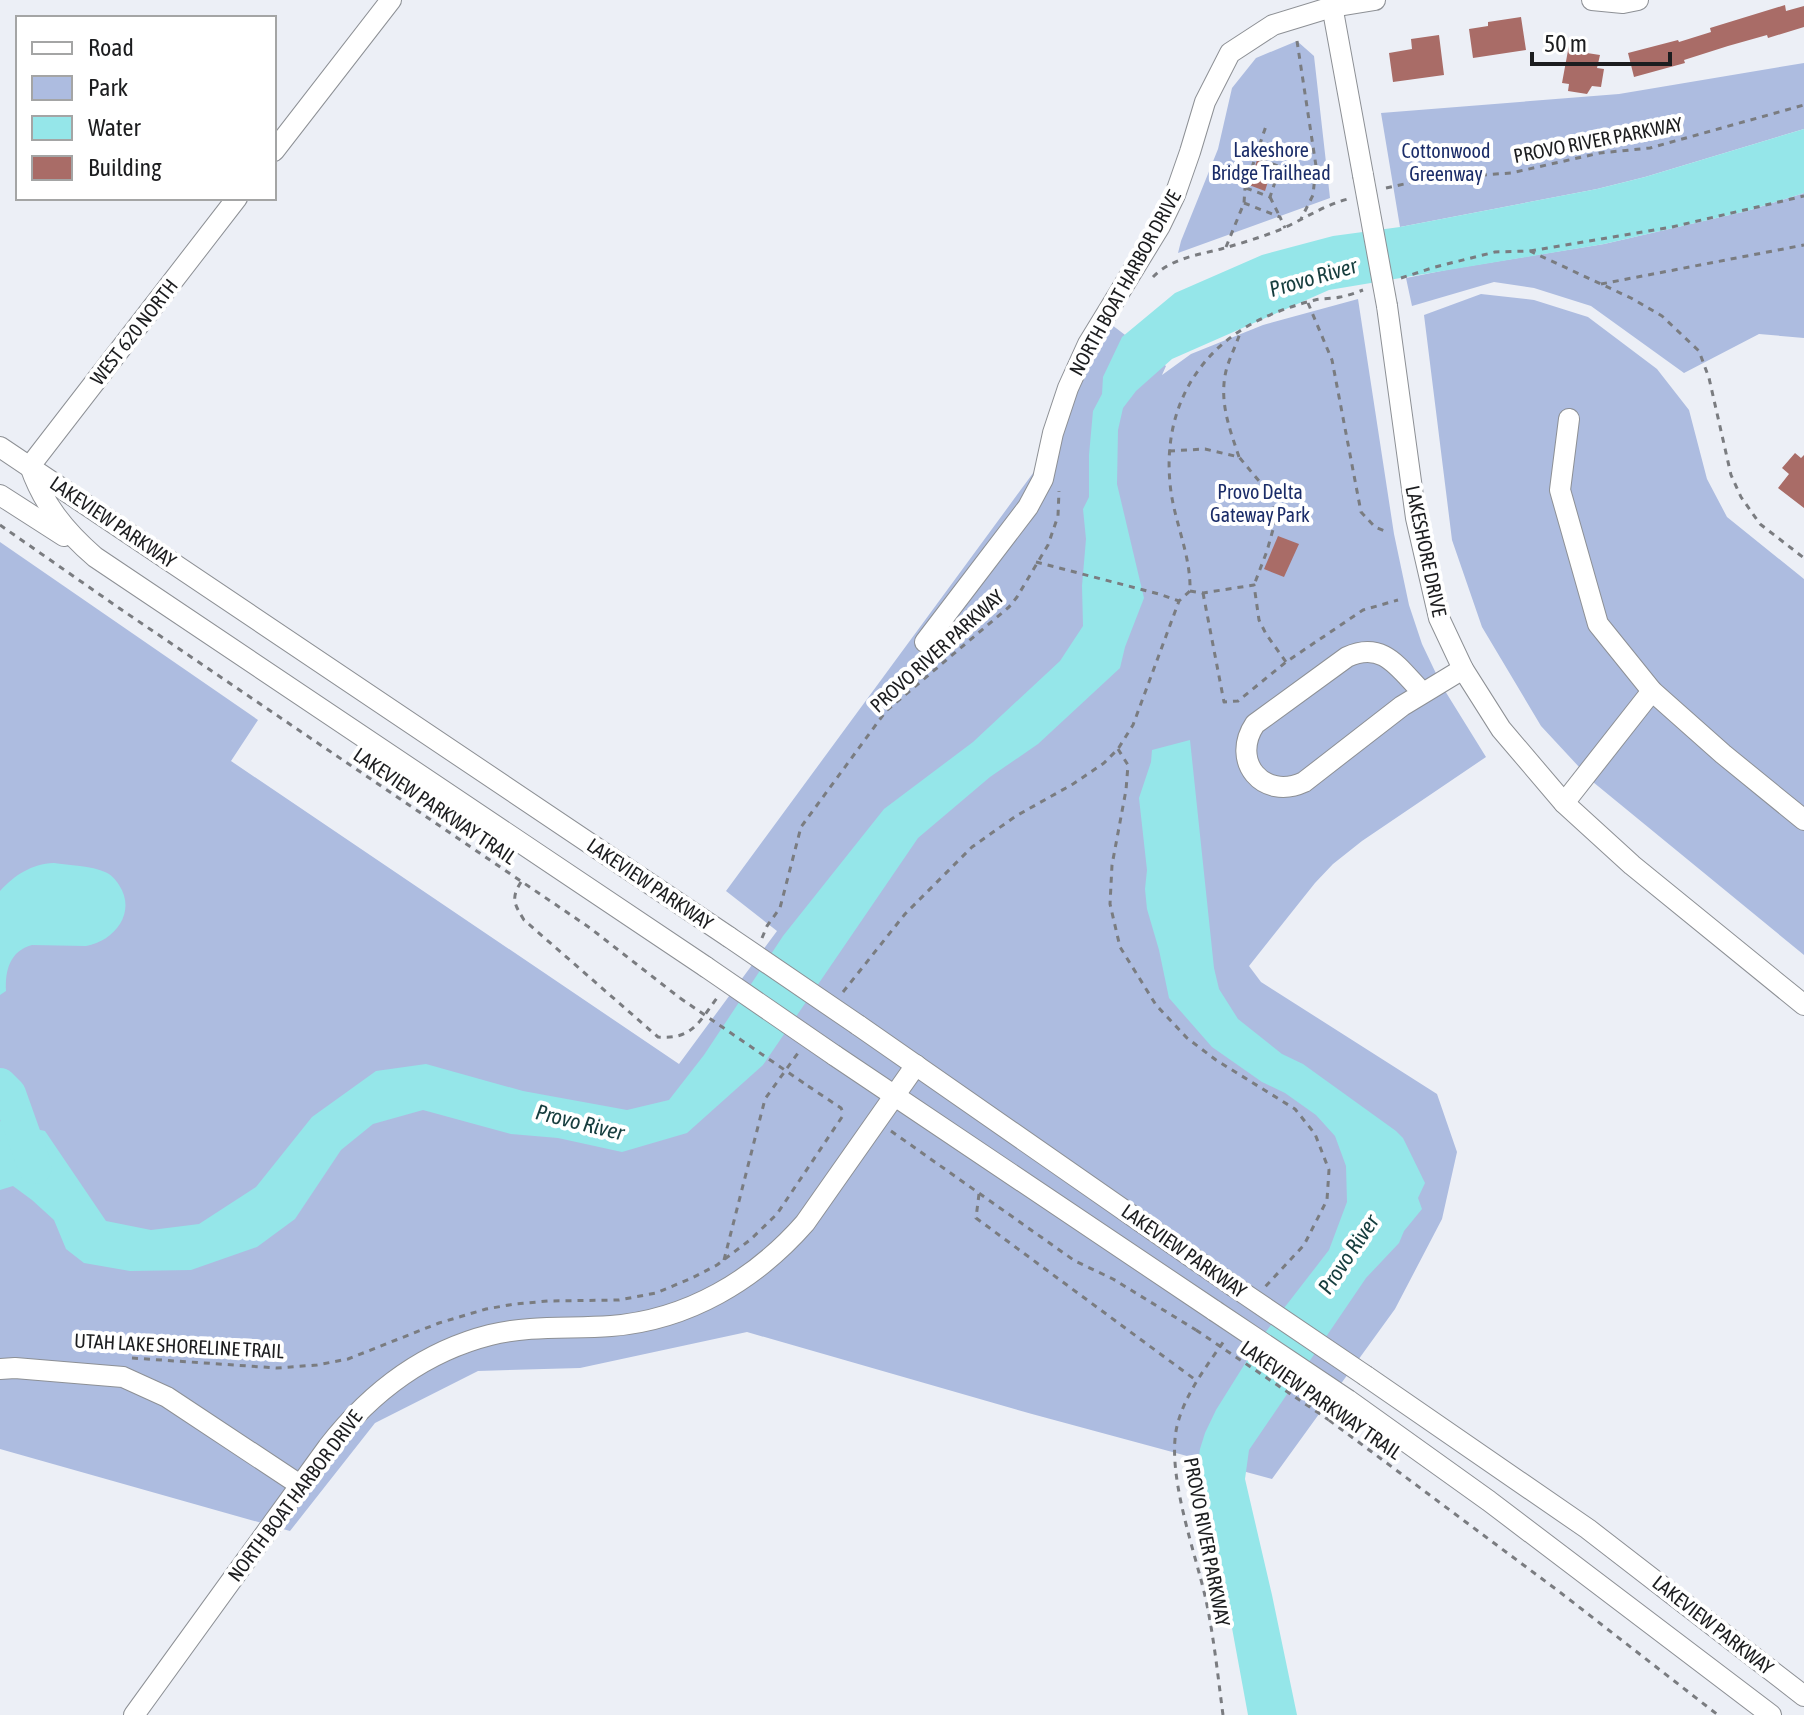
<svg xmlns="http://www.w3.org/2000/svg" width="1804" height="1715" viewBox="0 0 1804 1715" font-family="'Asap Condensed',sans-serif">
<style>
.green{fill:#adbce0}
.water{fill:#95e6e9}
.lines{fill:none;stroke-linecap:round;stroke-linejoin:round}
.river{stroke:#95e6e9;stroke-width:34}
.building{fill:#a96c67}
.minor-casing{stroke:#8d9095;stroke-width:22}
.path{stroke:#7a7c80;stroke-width:3;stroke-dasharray:6 6;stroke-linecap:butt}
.minor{stroke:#fff;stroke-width:20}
.minor-bridge-casing{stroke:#8d9095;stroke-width:22;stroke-linecap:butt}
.path-bridge{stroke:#7a7c80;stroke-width:3;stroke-dasharray:6 6;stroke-linecap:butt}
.minor-bridge{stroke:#fff;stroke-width:20}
.labels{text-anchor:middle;stroke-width:8;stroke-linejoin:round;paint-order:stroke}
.street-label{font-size:20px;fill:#1c1d1f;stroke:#fff}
.park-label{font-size:20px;fill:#1a2c68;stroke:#fff}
.water-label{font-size:22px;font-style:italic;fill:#163d3e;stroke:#fff}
</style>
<rect width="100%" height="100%" fill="#eceff6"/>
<g class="green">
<polygon points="1297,41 1314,56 1330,198 1178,253 1181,241 1218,149 1232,88 1256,58"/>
<polygon points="1804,63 1804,129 1645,177 1597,189 1400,227 1381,113 1619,94"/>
<polygon points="1804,193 1804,338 1759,334 1684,373 1591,306 1534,288 1494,282 1412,306 1406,278 1451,269 1604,244 1747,211"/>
<polygon points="1481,294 1534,300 1588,317 1657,369 1689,410 1707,479 1727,517 1804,579 1804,955 1593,782 1541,726 1482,627 1452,540 1424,315"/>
<polygon points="1358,299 1394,534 1409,605 1422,644 1442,686 1486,757 1362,841 1333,864 1315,883 1249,966 1261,982 1437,1094 1457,1152 1442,1219 1395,1309 1272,1479 1032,1414 747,1332 580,1368 478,1371 375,1423 290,1531 0,1449 0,542 258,720 231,761 679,1064 777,931 726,891 1064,431 1073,393 1108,322 1166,366 1162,375 1191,354 1263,325"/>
</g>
<g class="water">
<polygon points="1804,129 1804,193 1747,211 1604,244 1329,290 1172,359 1136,391 1123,408 1118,430 1117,484 1144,598 1125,647 1120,668 1038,744 990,777 918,838 763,1065 687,1133 622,1152 558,1138 511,1134 423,1110 373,1124 341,1150 295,1219 257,1247 191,1270 130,1271 84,1263 66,1249 54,1220 32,1200 13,1186 0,1190 0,1121 45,1131 106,1221 151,1230 199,1224 256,1187 312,1117 376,1071 426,1064 523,1091 627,1110 669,1100 704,1055 783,936 884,809 973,742 1060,661 1083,626 1082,586 1086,539 1083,509 1089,497 1089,455 1093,411 1102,394 1103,377 1122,337 1175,293 1262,255 1333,236 1400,227 1597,189 1645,177"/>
<polygon points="1190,740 1214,968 1219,989 1238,1019 1282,1054 1303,1064 1396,1131 1403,1138 1425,1183 1418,1198 1422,1209 1404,1231 1399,1243 1366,1278 1249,1450 1245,1479 1272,1595 1297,1715 1248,1715 1232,1628 1205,1516 1197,1469 1200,1449 1205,1433 1216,1410 1261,1338 1329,1250 1347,1202 1346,1166 1335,1136 1316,1115 1285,1093 1262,1082 1212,1047 1169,998 1159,950 1147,909 1145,889 1147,870 1139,798 1151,762 1152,750"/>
<path d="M54,863C68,865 92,866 105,872C111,874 116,880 119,885C137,912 115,941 86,946L32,945C10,951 5,970 6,991L0,995V891C15,875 31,864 54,863Z"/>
</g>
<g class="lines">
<polyline class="river" points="0,1085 9,1094 35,1167"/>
</g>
<g class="building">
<polygon points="1785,5 1786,11 1804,6 1804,27 1768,38 1767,35 1728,46 1684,60 1685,63 1634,77 1628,53 1678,40 1679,42 1711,32 1710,28"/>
<polygon points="1521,17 1526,50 1473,58 1469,29 1488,26 1488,22"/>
<polygon points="1439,35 1444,75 1393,82 1389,53 1412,49 1411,39"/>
<polygon points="1569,45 1588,48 1587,53 1600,55 1597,68 1604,69 1601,87 1592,86 1587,94 1568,91 1569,84 1562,83"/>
<polygon points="1257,160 1273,165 1265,191 1249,185"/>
<polygon points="1795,453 1801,458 1804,455 1804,508 1778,488 1789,474 1782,468"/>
<polygon points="1278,536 1299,544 1284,577 1264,569"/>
</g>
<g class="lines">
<g class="minor-casing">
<g id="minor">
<polyline points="1331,0 1363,175"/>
<polyline points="1592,0 1623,3 1638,0"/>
<polyline points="274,151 391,0"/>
<polyline points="1387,306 1416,518 1439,618 1463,669 1501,729 1564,803 1632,865 1804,1005"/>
<polyline points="1569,419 1560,490 1598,624 1652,691 1723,754 1804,820"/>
<polyline points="0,447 729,937"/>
<path d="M30,466C43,504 65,531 95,557L706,967"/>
<polyline points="30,466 237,198"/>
<polyline points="0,495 64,536"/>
<polyline points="925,642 1028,507 1043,479 1053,433 1068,388 1088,344 1160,226 1175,195 1190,152 1205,102 1230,53 1273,25 1332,7 1375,0"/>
<path d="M1423,693C1399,669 1384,640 1347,657L1255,724C1230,761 1263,801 1304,782L1402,706L1463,669"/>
<polyline points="1564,803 1652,691"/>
<polyline points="858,1025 1233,1286"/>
<polyline points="834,1055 1215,1311"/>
<polyline points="0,1369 15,1368 123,1377 167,1397 300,1485"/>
<polyline points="1366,1376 1588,1529 1804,1696"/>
<polyline points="1348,1400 1489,1501 1771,1715"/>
<path d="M134,1715L328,1447C370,1393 423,1352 490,1335C531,1325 570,1329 611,1326C688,1320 755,1280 805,1223L916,1065"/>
</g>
</g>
<g class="path">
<polyline points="1297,41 1316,166 1313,195 1301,219"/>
<polyline points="1246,188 1270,197 1280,167 1256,157"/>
<polyline points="1386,188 1427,179 1511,173 1600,153 1650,148 1804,105"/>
<polyline points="1270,197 1279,215"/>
<polyline points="1244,203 1280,217 1285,228"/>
<polyline points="1226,247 1244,203 1245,188 1267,123"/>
<polyline points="1530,251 1672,227 1804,196"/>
<path d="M1153,277C1170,259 1197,255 1221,249C1242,243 1266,236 1286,227C1307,217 1325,205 1348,199"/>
<polyline points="1401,278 1435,267 1495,252 1530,251 1631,298 1662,316 1699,351 1709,378 1731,475 1741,497 1760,524 1804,558"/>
<polyline points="1601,284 1804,245"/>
<polyline points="1308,303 1332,360 1361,512 1375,527 1385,531"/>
<polyline points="1169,451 1205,449 1239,457 1269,493 1275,515 1274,526 1267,551 1254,585"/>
<path d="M1239,457C1229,427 1218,399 1227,367C1231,355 1237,343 1241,330"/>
<polyline points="0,525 119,608 590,928 680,998"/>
<polyline points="1036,562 1159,594 1179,601"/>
<polyline points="1190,591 1203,593 1254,585 1259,620 1266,634 1286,662"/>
<polyline points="1203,593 1224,702 1238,701 1286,662 1363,610 1398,600"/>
<polyline points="1118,749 1128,765 1126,790 1112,865 1110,904 1120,947 1156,1005 1187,1038 1216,1060 1295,1109 1315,1134 1329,1170 1327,1200 1304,1245 1265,1287"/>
<path d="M521,882C510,899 515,905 524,920L658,1037C692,1040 699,1022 717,998"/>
<polyline points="762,938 767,926 780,908 801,827 886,711 1009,607 1017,597 1048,545 1058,516 1059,491"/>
<path d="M843,992L905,914L972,847L1016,816L1073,784L1104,763L1118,749L1133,725L1179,601L1190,591C1191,553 1173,520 1170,483C1163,410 1197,349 1263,318C1278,311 1298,304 1315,300C1323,298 1332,299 1340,297C1347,296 1355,293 1363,290"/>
<polyline points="808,1086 841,1108 844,1114"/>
<polyline points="891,1131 1075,1261 1113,1279 1196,1330"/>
<polyline points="979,1194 976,1218 1197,1381"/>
<polyline points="724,1260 765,1099 798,1053"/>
<polyline points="132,1358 277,1368 317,1365 348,1359 439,1323 486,1309 515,1304 548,1301 619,1300 656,1293 692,1278 717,1265 750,1240 777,1214 844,1114"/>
<polyline points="1329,1420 1561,1593 1718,1715"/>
<path d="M1223,1715C1218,1677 1214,1638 1206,1600C1195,1551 1166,1474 1177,1426C1185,1394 1206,1367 1224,1341"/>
</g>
<use href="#minor" class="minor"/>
<g class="minor-bridge-casing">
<g id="minor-bridge">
<polyline points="1363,175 1387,306"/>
<polyline points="729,937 858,1025"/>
<polyline points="706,967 834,1055"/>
<polyline points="1233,1286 1366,1376"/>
<polyline points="1215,1311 1348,1400"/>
</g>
</g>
<g class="path-bridge">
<polyline points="680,998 808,1086"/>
<polyline points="1196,1330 1329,1420"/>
</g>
<use href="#minor-bridge" class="minor-bridge"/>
</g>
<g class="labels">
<g class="street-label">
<text transform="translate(1598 140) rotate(-11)" y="7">PROVO RIVER PARKWAY</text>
<text transform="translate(1125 283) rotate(-61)" y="7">NORTH BOAT HARBOR DRIVE</text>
<text transform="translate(134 332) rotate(-52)" y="7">WEST 620 NORTH</text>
<text transform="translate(113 522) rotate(34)" y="7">LAKEVIEW PARKWAY</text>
<text transform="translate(1426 551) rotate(78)" y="7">LAKESHORE DRIVE</text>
<text transform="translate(937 651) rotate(-42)" y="7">PROVO RIVER PARKWAY</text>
<text transform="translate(435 806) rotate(34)" y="7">LAKEVIEW PARKWAY TRAIL</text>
<text transform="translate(650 884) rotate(34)" y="7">LAKEVIEW PARKWAY</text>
<text transform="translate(1184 1251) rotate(35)" y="7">LAKEVIEW PARKWAY</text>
<text transform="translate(179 1346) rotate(3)" y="7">UTAH LAKE SHORELINE TRAIL</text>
<text transform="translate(1321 1400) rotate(35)" y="7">LAKEVIEW PARKWAY TRAIL</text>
<text transform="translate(295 1496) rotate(-53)" y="7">NORTH BOAT HARBOR DRIVE</text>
<text transform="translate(1207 1542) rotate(79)" y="7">PROVO RIVER PARKWAY</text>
<text transform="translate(1713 1625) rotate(38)" y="7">LAKEVIEW PARKWAY</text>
</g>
<g class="park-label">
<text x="1271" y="157">Lakeshore<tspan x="1271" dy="23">Bridge Trailhead</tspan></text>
<text x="1446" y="158">Cottonwood<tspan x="1446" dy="23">Greenway</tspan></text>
<text x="1260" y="499">Provo Delta<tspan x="1260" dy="23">Gateway Park</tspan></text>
</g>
<g class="water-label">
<text transform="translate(1313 277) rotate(-16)" y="8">Provo River</text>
<text transform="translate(580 1122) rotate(14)" y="8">Provo River</text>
<text transform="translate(1348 1254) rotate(-56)" y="8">Provo River</text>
</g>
</g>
<rect x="16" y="16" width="260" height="184" fill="#ffffff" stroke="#a4a5a5" stroke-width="2"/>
<rect x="32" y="42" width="40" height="12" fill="#ffffff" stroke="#a4a5a5" stroke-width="2"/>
<text x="88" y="56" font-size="24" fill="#1c1d1f">Road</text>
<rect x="32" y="76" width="40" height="24" fill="#adbce0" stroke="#a4a5a5" stroke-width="2"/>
<text x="88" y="96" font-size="24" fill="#1c1d1f">Park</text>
<rect x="32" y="116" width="40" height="24" fill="#95e6e9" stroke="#a4a5a5" stroke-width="2"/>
<text x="88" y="136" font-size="24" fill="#1c1d1f">Water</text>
<rect x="32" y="156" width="40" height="24" fill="#a96c67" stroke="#a4a5a5" stroke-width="2"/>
<text x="88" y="176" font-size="24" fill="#1c1d1f">Building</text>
<path d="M1532 52v12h138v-12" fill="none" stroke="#1c1d1f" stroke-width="4"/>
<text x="1544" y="52" font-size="24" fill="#1c1d1f" stroke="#ffffff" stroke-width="6" paint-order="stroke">50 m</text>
</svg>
